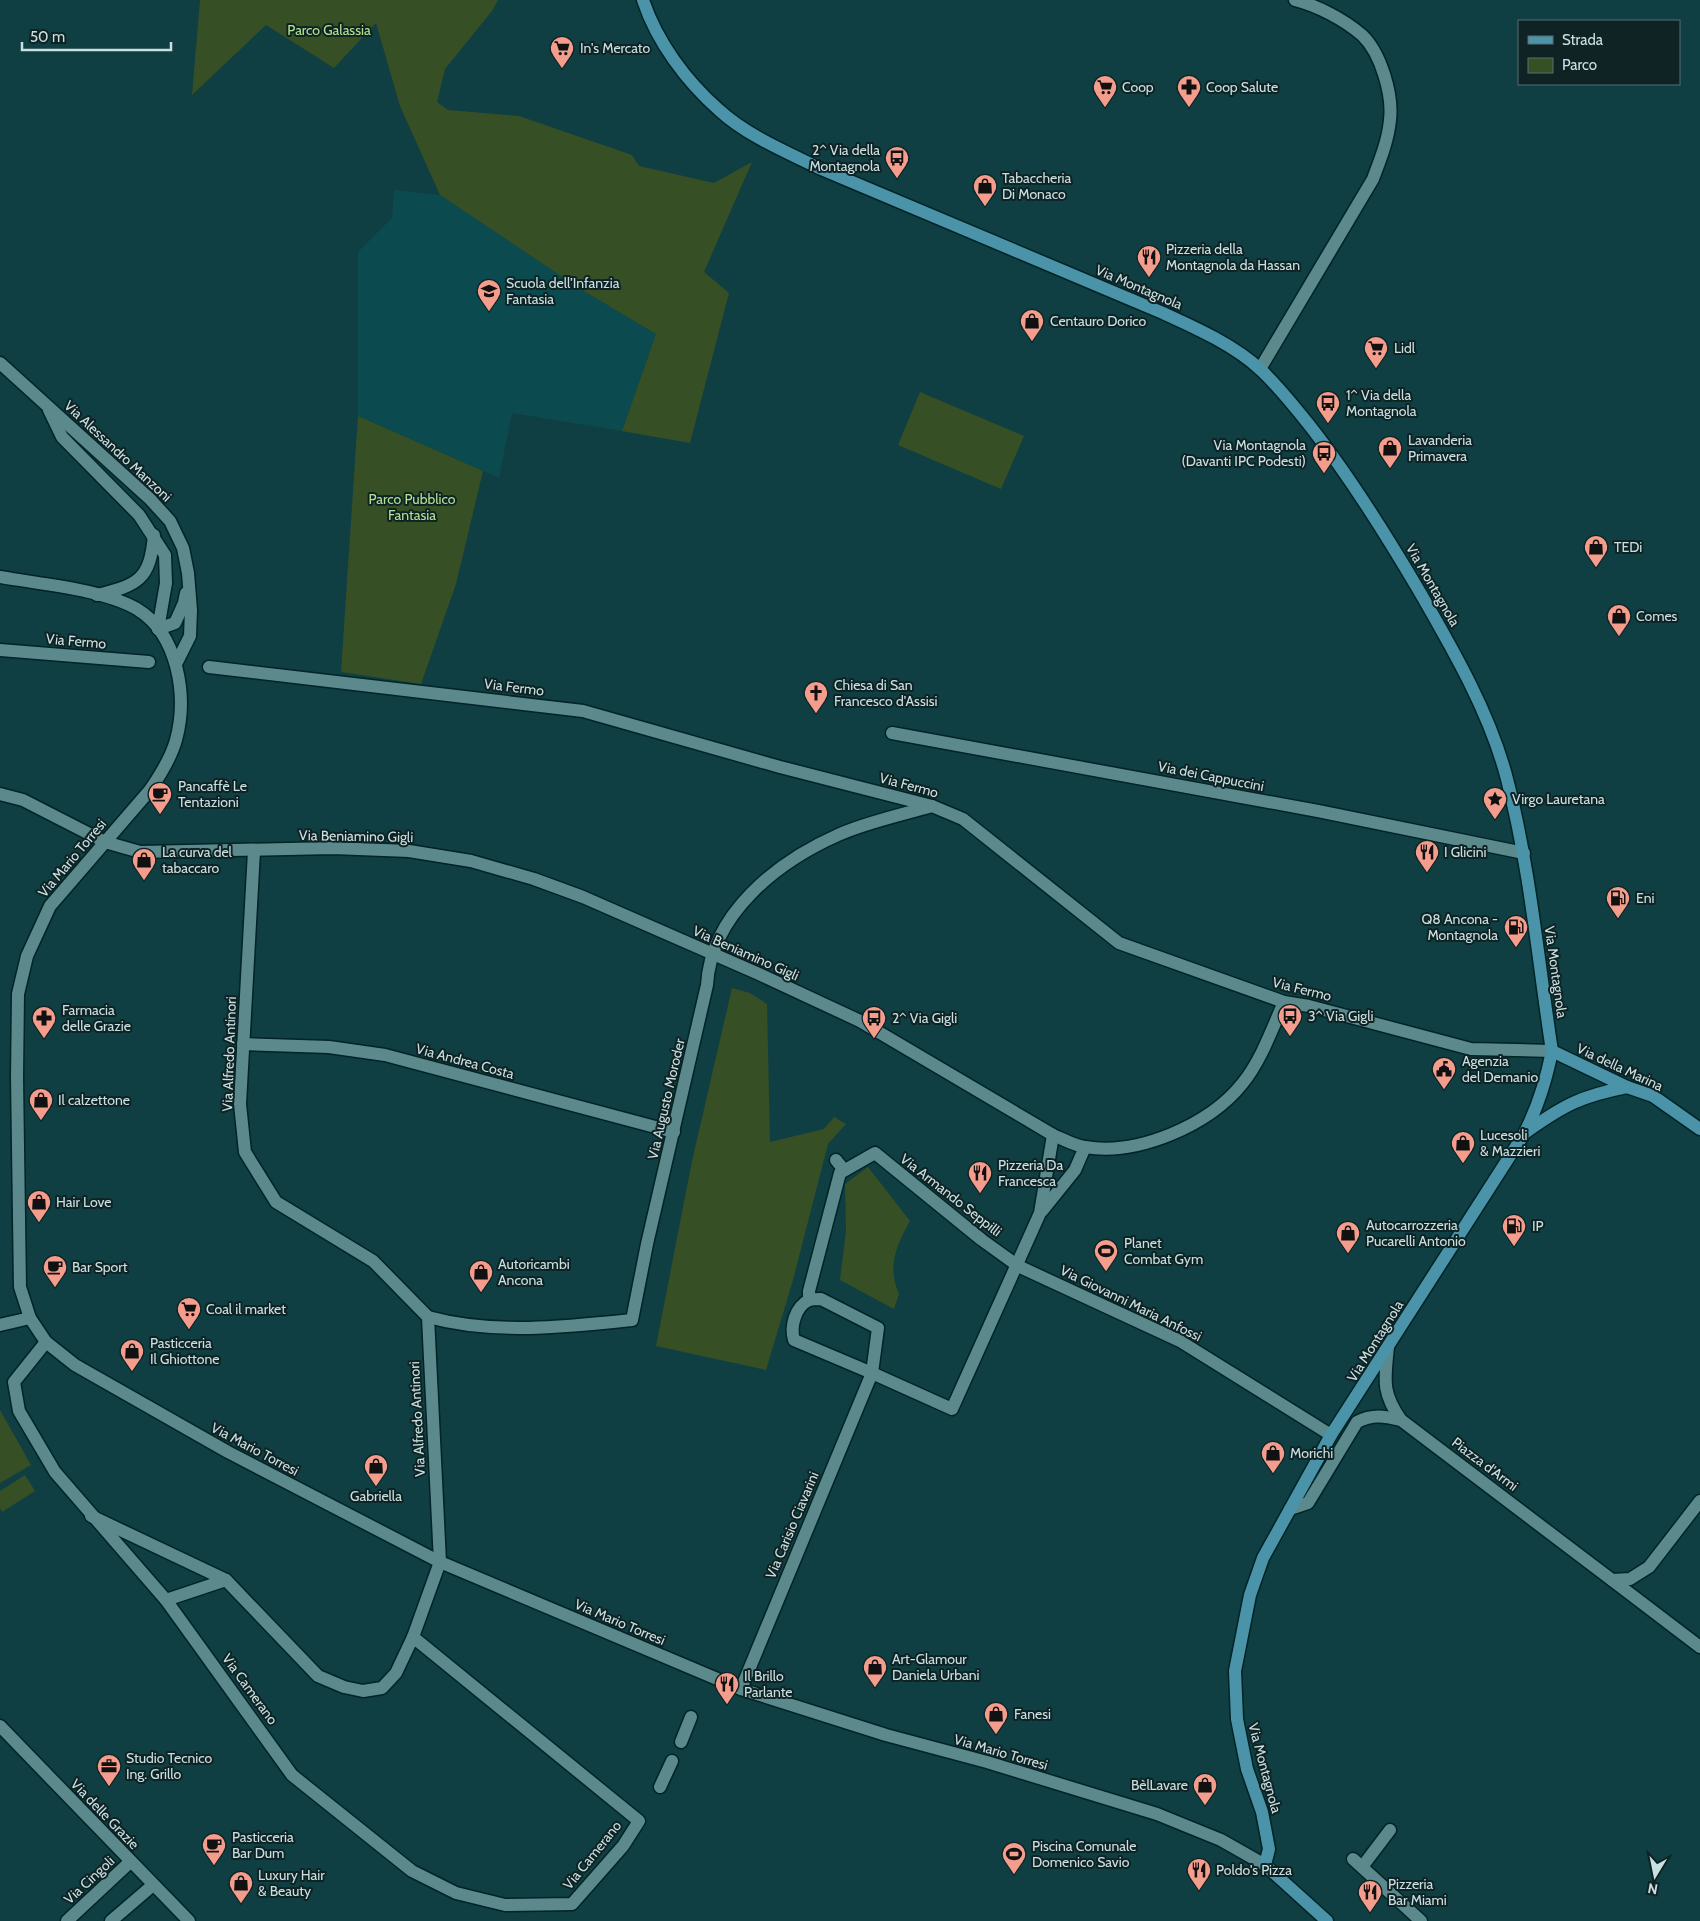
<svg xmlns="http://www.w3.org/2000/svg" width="1700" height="1921" viewBox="0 0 1700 1921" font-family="Cabin,sans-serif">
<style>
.built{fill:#0b4b4f}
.green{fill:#374f25}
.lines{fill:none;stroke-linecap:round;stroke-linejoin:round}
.pedestrian-casing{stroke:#012427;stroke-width:15}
.minor-casing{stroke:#012427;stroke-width:15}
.tertiary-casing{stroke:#012427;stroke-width:15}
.secondary-casing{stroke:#012427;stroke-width:15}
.pedestrian{stroke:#5b898c;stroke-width:12}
.minor{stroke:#5b898c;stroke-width:12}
.tertiary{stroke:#5b898c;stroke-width:12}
.secondary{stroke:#4a93a8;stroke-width:12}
.labels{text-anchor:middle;stroke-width:4;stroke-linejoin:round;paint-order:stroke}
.park-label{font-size:14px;fill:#b0e18f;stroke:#0f2224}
.poi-label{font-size:14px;fill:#c9e0e2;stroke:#0f2224;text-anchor:start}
.street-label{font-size:14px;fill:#c9e0e2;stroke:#0f2224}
</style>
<rect width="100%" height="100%" fill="#0f3f42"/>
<polygon class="built" points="394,190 440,195 582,290 656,334 622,431 512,413 499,478 358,416 358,252 392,218"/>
<g class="green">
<polygon points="200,0 498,0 492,11 445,69 437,102 448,110 519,116 632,155 639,166 714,183 752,162 704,272 729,293 690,443 622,431 656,334 582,290 440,195 400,106 376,23 334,68 266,25 192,95"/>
<polygon points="920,392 1024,436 1001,489 898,445"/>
<polygon points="358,416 483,471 456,584 421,684 341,672"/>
<polygon points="732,988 750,993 767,1004 770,1142 824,1129 834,1117 846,1124 828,1144 793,1280 766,1370 656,1346 692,1161"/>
<path d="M868,1167L910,1221C896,1246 887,1267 899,1294L894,1309L840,1280L846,1231L845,1184Z"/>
<polygon points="0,1410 31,1465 0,1483"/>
<polygon points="25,1475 35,1491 2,1512 0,1508 0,1491"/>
</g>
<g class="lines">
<g class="pedestrian-casing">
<g id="pedestrian">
<polyline points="836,1160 844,1170"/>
<polyline points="809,1300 809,1291 840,1173 875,1153 982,1240 1018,1266"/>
<polyline points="681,1742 691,1717"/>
<polyline points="660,1787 672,1761"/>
<polyline points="1362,1867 1390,1830"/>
</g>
</g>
<g class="minor-casing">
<g id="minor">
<polyline points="0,363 150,499 170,521 183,548 188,573 191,610 190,636 176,664"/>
<path d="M1260,369L1373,179C1380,160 1388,141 1390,120C1393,95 1381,53 1362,35C1343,19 1318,6 1295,0"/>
<polyline points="49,410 62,437 139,515 165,555 166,583 158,629"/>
<path d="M97,595C139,585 150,579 154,535"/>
<polyline points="158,629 175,623 184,603 186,593"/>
<polyline points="0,650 149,662"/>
<polyline points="209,667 583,711 780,767 932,806 963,819 1119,943 1284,1002 1309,1006 1471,1049 1552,1051"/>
<polyline points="892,733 1318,811 1524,853"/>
<path d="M0,794L23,800L105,842L140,852L333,848L409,851L471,861L534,879L583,897L759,974L860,1021L1053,1135C1063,1139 1075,1146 1085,1147C1138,1156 1209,1125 1242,1084C1261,1061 1272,1029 1284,1002"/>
<polyline points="254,851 240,1104 245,1152 276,1202 373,1261 428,1317 440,1562 413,1637"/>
<polyline points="243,1044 329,1047 385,1055 674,1132"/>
<polyline points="1042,1211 1075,1170 1085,1147"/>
<polyline points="1018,1266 1180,1341 1331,1435"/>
<path d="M821,1299L878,1328L872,1373L794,1340C790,1327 795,1307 809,1300C812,1299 818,1299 821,1299Z"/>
<path d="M428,1317C494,1335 566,1327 632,1320L647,1244L707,985C711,914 777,862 838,835C867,822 901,815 932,806"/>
<polyline points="0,1325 30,1318"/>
<polyline points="46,1342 14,1382 19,1411 55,1472 166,1600 226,1580"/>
<polyline points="91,1516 226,1580 318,1676 344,1687 363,1691 382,1688 396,1673 413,1637 639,1821 623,1846 572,1904 505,1905 456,1893 412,1871 292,1775 166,1600"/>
<polyline points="741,1689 872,1373 952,1409 1040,1213 1053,1135"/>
<polyline points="1353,1859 1421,1921"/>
<polyline points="67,1921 130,1862"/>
<polyline points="111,1921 153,1885"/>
</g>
</g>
<g class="tertiary-casing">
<g id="tertiary">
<path d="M0,577C39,584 103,589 137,609C178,634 188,696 176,740C171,758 161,774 150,790L50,906L27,956L18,994L17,1077L20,1287L30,1318L46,1342L75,1365L228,1452L440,1562L741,1689L886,1735L987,1762L1157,1814L1221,1840L1265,1865"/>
<path d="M1388,1347C1385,1379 1381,1392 1401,1420L1612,1580L1630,1579L1649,1567L1700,1501"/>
<path d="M1290,1509L1308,1503L1357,1422C1372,1414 1384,1416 1401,1420"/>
<polyline points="1612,1580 1700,1647"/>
<polyline points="0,1726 189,1921"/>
</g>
</g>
<g class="secondary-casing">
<g id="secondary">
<path d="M643,0C657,42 686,81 719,110C746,135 786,152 819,168L1163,313C1196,328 1234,345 1261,370C1279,387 1294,406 1310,426C1350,477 1385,533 1418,589C1452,648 1490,713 1507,779C1530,868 1538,960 1552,1051C1546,1081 1538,1107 1524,1134L1331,1435L1263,1558L1250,1595L1235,1671L1237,1719L1247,1769L1262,1812L1269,1849L1265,1865L1327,1921"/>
<polyline points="1552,1051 1627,1087 1653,1096 1700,1129"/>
<path d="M1526,1132C1564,1105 1581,1096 1627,1087"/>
</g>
</g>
<use href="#pedestrian" class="pedestrian"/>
<use href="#minor" class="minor"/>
<use href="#tertiary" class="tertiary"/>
<use href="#secondary" class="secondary"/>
</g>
<defs>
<g id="supermarket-pin" transform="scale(1.25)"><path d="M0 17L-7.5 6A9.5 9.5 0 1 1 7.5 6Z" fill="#f49d8d" stroke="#0f2224"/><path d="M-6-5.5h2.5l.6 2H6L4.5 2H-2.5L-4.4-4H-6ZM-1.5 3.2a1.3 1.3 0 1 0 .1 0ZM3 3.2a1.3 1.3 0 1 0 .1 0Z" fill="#111"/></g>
<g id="pharmacy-pin" transform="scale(1.25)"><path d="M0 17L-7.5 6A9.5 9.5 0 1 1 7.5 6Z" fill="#f49d8d" stroke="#0f2224"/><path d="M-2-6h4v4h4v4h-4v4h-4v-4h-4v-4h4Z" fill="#111"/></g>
<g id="bus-pin" transform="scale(1.25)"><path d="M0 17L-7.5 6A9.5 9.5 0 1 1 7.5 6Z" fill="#f49d8d" stroke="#0f2224"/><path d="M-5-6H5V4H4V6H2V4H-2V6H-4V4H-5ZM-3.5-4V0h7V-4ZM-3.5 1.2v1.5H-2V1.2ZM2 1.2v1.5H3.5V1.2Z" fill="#111"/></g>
<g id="shop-pin" transform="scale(1.25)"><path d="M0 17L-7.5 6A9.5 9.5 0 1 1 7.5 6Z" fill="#f49d8d" stroke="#0f2224"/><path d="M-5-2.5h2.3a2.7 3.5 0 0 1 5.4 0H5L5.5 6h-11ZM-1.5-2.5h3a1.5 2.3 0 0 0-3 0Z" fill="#111"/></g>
<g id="restaurant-pin" transform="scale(1.25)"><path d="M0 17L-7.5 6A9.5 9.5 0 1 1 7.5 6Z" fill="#f49d8d" stroke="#0f2224"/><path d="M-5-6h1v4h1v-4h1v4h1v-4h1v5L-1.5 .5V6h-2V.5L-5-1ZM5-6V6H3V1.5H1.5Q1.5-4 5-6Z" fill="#111"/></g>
<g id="school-pin" transform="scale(1.25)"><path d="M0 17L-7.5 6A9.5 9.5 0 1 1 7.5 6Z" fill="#f49d8d" stroke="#0f2224"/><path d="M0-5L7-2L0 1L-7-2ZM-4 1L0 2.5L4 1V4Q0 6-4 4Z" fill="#111"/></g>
<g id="church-pin" transform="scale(1.25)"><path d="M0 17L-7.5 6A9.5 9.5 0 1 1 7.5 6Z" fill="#f49d8d" stroke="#0f2224"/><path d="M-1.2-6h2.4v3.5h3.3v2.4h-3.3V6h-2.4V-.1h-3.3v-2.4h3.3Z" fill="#111"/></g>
<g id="cafe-pin" transform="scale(1.25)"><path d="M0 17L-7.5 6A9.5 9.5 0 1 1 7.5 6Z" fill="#f49d8d" stroke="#0f2224"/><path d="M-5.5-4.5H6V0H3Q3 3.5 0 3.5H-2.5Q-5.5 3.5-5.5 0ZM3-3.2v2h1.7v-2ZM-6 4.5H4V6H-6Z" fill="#111"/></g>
<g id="sight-pin" transform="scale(1.25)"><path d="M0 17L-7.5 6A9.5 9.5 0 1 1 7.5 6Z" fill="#f49d8d" stroke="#0f2224"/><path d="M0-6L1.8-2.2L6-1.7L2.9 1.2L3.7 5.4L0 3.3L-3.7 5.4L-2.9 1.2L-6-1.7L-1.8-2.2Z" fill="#111"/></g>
<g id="fuel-pin" transform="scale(1.25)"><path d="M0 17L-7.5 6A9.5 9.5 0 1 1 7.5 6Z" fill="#f49d8d" stroke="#0f2224"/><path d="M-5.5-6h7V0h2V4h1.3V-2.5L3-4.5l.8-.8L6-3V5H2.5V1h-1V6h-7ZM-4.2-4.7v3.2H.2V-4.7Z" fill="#111"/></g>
<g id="civic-pin" transform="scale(1.25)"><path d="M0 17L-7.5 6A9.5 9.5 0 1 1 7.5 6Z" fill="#f49d8d" stroke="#0f2224"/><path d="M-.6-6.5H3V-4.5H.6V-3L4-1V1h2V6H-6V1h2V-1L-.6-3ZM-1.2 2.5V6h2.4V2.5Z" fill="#111"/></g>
<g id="stadium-pin" transform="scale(1.25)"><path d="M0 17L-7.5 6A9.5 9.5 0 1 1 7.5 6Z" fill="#f49d8d" stroke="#0f2224"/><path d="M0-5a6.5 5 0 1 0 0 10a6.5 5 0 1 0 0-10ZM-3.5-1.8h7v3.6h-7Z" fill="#111"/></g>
<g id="office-pin" transform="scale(1.25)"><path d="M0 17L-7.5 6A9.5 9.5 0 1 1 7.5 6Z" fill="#f49d8d" stroke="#0f2224"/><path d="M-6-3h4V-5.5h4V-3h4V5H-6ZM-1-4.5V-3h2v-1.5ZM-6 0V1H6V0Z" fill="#111"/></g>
</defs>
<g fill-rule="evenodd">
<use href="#supermarket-pin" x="562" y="48"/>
<use href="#supermarket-pin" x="1105" y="87"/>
<use href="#pharmacy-pin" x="1189" y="87"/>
<use href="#bus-pin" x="897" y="158"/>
<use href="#shop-pin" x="985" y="186"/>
<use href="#restaurant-pin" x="1149" y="257"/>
<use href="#school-pin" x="489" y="291"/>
<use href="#shop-pin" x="1032" y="321"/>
<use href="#supermarket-pin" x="1376" y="348"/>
<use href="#bus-pin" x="1328" y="403"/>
<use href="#shop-pin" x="1390" y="448"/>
<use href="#bus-pin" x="1324" y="453"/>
<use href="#shop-pin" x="1596" y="547"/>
<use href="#shop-pin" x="1619" y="616"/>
<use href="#church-pin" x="816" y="693"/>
<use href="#cafe-pin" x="160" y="794"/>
<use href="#sight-pin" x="1495" y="799"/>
<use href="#restaurant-pin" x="1427" y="852"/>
<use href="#shop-pin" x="144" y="860"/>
<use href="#fuel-pin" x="1618" y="898"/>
<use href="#fuel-pin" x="1516" y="927"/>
<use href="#bus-pin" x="1290" y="1016"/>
<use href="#pharmacy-pin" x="44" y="1018"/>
<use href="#bus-pin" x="874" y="1018"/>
<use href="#civic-pin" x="1444" y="1069"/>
<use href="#shop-pin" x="41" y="1100"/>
<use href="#shop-pin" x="1463" y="1143"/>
<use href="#restaurant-pin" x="980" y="1173"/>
<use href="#shop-pin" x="39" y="1202"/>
<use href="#fuel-pin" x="1514" y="1226"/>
<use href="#shop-pin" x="1348" y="1233"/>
<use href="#stadium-pin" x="1106" y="1251"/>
<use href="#cafe-pin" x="55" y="1267"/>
<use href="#shop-pin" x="481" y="1272"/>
<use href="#supermarket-pin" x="189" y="1309"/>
<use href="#shop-pin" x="132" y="1351"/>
<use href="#shop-pin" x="1273" y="1453"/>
<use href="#shop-pin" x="376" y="1466"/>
<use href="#shop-pin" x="875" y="1667"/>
<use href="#restaurant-pin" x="727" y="1684"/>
<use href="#shop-pin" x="996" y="1714"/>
<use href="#office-pin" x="109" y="1766"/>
<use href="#shop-pin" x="1205" y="1785"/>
<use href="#cafe-pin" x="214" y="1845"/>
<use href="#stadium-pin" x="1014" y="1854"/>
<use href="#restaurant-pin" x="1199" y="1870"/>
<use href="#shop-pin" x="241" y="1883"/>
<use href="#restaurant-pin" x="1370" y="1892"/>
</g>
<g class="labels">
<g class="park-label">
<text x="329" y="35">Parco Galassia</text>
<text x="412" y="504">Parco Pubblico<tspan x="412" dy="16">Fantasia</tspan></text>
</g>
<g class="poi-label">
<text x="580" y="53">In's Mercato</text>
<text x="1122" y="92">Coop</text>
<text x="1206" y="92">Coop Salute</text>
<text x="880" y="155" text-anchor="end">2^ Via della<tspan x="880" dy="16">Montagnola</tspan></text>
<text x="1002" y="183">Tabaccheria<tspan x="1002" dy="16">Di Monaco</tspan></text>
<text x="1166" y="254">Pizzeria della<tspan x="1166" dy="16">Montagnola da Hassan</tspan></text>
<text x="506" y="288">Scuola dell’Infanzia<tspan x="506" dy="16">Fantasia</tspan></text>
<text x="1050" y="326">Centauro Dorico</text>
<text x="1394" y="353">Lidl</text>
<text x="1346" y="400">1^ Via della<tspan x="1346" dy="16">Montagnola</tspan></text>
<text x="1408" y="445">Lavanderia<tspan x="1408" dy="16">Primavera</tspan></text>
<text x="1306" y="450" text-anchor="end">Via Montagnola<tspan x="1306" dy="16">(Davanti IPC Podesti)</tspan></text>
<text x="1614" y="552">TEDi</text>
<text x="1636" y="621">Comes</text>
<text x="834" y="690">Chiesa di San<tspan x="834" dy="16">Francesco d'Assisi</tspan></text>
<text x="178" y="791">Pancaffè Le<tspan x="178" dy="16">Tentazioni</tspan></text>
<text x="1512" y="804">Virgo Lauretana</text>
<text x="162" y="857">La curva del<tspan x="162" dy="16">tabaccaro</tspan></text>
<text x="1444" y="857">I Glicini</text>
<text x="1636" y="903">Eni</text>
<text x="1498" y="924" text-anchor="end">Q8 Ancona -<tspan x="1498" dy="16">Montagnola</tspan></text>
<text x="62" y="1015">Farmacia<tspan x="62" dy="16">delle Grazie</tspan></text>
<text x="1308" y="1021">3^ Via Gigli</text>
<text x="892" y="1023">2^ Via Gigli</text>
<text x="1462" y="1066">Agenzia<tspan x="1462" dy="16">del Demanio</tspan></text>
<text x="58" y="1105">Il calzettone</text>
<text x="1480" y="1140">Lucesoli<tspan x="1480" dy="16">&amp; Mazzieri</tspan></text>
<text x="998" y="1170">Pizzeria Da<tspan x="998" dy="16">Francesca</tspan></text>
<text x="56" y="1207">Hair Love</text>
<text x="1366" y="1230">Autocarrozzeria<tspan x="1366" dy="16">Pucarelli Antonio</tspan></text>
<text x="1532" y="1231">IP</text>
<text x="1124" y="1248">Planet<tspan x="1124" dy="16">Combat Gym</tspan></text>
<text x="498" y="1269">Autoricambi<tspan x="498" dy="16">Ancona</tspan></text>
<text x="72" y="1272">Bar Sport</text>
<text x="206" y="1314">Coal il market</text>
<text x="150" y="1348">Pasticceria<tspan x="150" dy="16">Il Ghiottone</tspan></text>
<text x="1290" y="1458">Morichi</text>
<text x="376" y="1501" text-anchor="middle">Gabriella</text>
<text x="892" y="1664">Art-Glamour<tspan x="892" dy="16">Daniela Urbani</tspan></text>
<text x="744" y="1681">Il Brillo<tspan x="744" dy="16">Parlante</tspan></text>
<text x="1014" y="1719">Fanesi</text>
<text x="126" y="1763">Studio Tecnico<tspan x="126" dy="16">Ing. Grillo</tspan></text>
<text x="1188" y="1790" text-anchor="end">BèlLavare</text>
<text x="232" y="1842">Pasticceria<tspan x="232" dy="16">Bar Dum</tspan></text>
<text x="1032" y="1851">Piscina Comunale<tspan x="1032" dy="16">Domenico Savio</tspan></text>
<text x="1216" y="1875">Poldo's Pizza</text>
<text x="258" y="1880">Luxury Hair<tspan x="258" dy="16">&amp; Beauty</tspan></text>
<text x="1388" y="1889">Pizzeria<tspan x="1388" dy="16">Bar Miami</tspan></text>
</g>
<g class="street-label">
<text transform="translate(1139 287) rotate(23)" y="5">Via Montagnola</text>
<text transform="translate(118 451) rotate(43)" y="5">Via Alessandro Manzoni</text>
<text transform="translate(1433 585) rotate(60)" y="5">Via Montagnola</text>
<text transform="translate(76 641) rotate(5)" y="5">Via Fermo</text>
<text transform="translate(514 687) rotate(7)" y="5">Via Fermo</text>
<text transform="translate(1211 776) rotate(11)" y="5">Via dei Cappuccini</text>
<text transform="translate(909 785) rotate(15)" y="5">Via Fermo</text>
<text transform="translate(356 836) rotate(1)" y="5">Via Beniamino Gigli</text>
<text transform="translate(72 858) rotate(-50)" y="5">Via Mario Torresi</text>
<text transform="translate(746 953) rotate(24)" y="5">Via Beniamino Gigli</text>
<text transform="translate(1556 972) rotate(82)" y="5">Via Montagnola</text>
<text transform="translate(1302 989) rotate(14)" y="5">Via Fermo</text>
<text transform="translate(229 1054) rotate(-88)" y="5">Via Alfredo Antinori</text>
<text transform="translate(465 1061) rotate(15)" y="5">Via Andrea Costa</text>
<text transform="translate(1620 1067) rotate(25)" y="5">Via della Marina</text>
<text transform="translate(666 1099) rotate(-77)" y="5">Via Augusto Moroder</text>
<text transform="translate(951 1195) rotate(38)" y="5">Via Armando Seppilli</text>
<text transform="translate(1131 1303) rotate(26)" y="5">Via Giovanni Maria Anfossi</text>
<text transform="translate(1375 1341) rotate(-58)" y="5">Via Montagnola</text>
<text transform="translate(417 1419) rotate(-93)" y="5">Via Alfredo Antinori</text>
<text transform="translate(255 1449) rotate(28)" y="5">Via Mario Torresi</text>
<text transform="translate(1485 1464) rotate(37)" y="5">Piazza d'Armi</text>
<text transform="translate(792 1525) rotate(-67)" y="5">Via Carisio Ciavarini</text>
<text transform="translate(620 1622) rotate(23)" y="5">Via Mario Torresi</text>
<text transform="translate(250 1689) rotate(54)" y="5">Via Camerano</text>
<text transform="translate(1001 1752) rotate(16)" y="5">Via Mario Torresi</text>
<text transform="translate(1265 1768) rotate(75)" y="5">Via Montagnola</text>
<text transform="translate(105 1814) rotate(46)" y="5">Via delle Grazie</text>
<text transform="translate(592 1855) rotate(-51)" y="5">Via Camerano</text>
<text transform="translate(89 1880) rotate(-43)" y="5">Via Cingoli</text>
</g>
</g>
<rect x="1518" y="20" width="162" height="65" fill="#0f2224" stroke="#596e70"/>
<rect x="1528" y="36" width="25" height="8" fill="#4a93a8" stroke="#596e70"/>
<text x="1562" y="45" font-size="15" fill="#c9e0e2">Strada</text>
<rect x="1528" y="58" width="25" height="15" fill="#374f25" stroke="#596e70"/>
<text x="1562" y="70" font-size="15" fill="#c9e0e2">Parco</text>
<g transform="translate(1655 1876) rotate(190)" stroke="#0f2224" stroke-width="4" paint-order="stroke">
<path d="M0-4L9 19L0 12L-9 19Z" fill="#c9e0e2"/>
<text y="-8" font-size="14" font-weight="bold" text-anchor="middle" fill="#c9e0e2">N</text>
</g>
<path d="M22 42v8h149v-8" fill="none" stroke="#c9e0e2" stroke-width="2.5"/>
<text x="30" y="42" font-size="15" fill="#c9e0e2" stroke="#0f2224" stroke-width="4" paint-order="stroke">50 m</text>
</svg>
